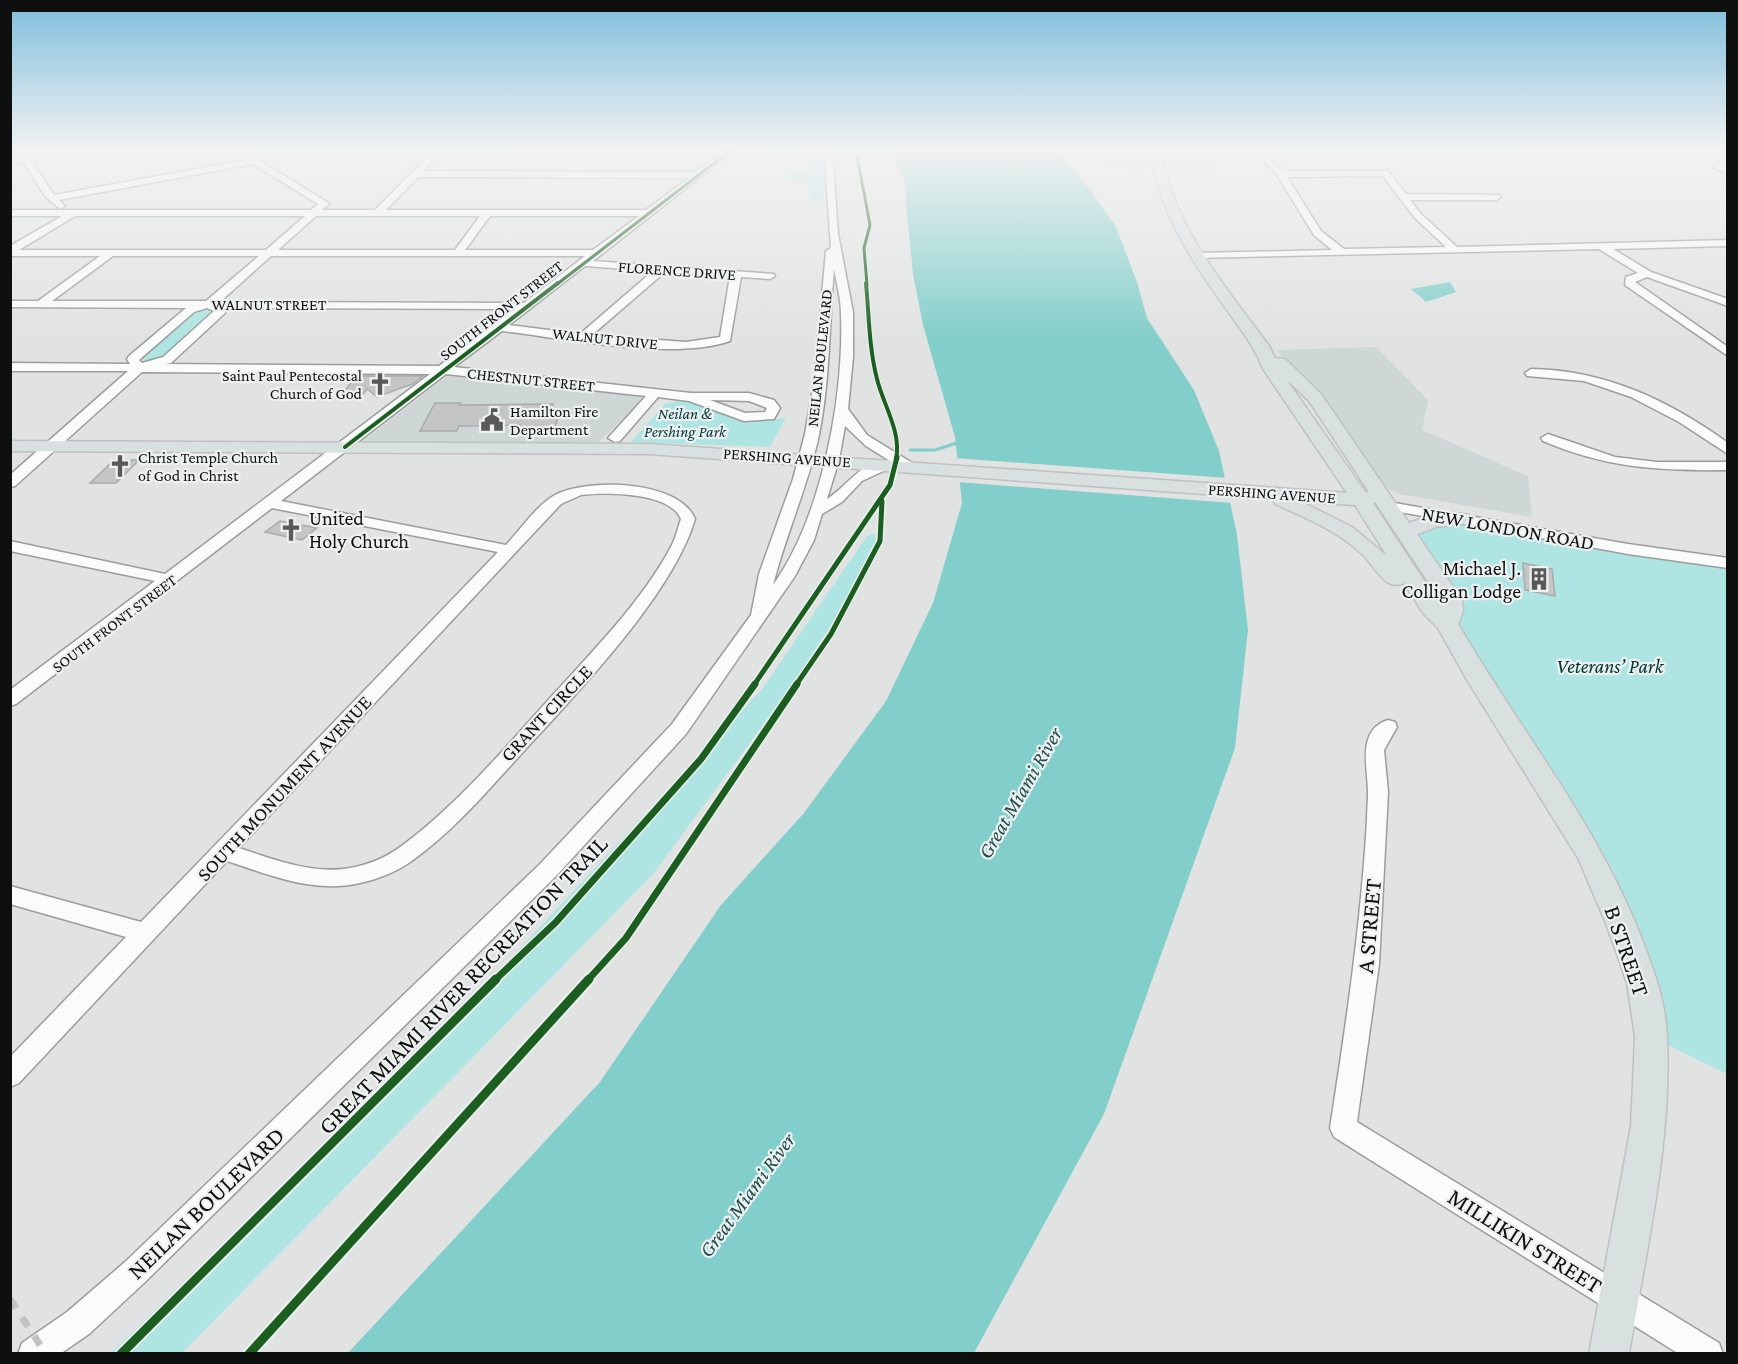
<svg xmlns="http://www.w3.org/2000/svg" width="1738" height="1364" viewBox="0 0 1738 1364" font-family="'Crimson Pro',serif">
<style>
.built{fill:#ced6d6}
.green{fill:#aee5e2}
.water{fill:#82ceca}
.pier{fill:#e1e3e3}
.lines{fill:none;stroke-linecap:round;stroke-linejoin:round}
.stream{stroke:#82ceca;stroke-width:3}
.building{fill:#c4c6c6;stroke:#a9abab;stroke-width:1.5}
.minor-casing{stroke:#9b9c9c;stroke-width:3}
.major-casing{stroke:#c0c0c0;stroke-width:3}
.minor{fill:#fafbfb;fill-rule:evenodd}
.major{fill:#d8e0e0;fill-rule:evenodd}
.rail{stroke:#c2c2c2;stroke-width:7;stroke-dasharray:11 11;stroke-linecap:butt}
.cycleway-far4-casing{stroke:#edf1f1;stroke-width:5}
.cycleway-far3-casing{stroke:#edf1f1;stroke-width:6}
.cycleway-far2-casing{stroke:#edf1f1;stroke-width:8}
.cycleway-far1-casing{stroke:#edf1f1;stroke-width:10}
.cycleway-casing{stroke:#edf1f1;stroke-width:13}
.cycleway-far4{stroke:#1b5e20;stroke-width:3}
.cycleway-far3{stroke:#1b5e20;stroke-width:4}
.cycleway-far2{stroke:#1b5e20;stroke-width:5}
.cycleway-far1{stroke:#1b5e20;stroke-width:7}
.cycleway{stroke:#1b5e20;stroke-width:9}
.labels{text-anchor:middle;stroke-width:4.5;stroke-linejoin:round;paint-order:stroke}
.far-street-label{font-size:16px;fill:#0e100f;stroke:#edf1f1}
.far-poi-label{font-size:16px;fill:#0e100f;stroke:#edf1f1;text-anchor:start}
.far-park-label{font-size:16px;font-style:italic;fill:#003634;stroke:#edf1f1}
.poi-label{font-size:20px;fill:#0e100f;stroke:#edf1f1;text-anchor:start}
.street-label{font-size:20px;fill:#0e100f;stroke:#edf1f1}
.park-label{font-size:20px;font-style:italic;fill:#003634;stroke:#edf1f1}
.water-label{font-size:21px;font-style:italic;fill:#1d4c4a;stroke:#edf1f1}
.near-street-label{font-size:24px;fill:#0e100f;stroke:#edf1f1}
</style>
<rect width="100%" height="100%" fill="#e1e3e3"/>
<g class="built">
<polygon points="1092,150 1145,150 1142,169 1104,167"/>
<polygon points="1167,158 1213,161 1216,181 1170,178"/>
<polygon points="1376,347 1428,400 1422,430 1528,476 1532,517 1399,494 1389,489 1351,450 1277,350"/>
<polygon points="447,376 647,396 599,442 362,442"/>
</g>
<g class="green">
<polygon points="515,150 731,150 721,159 510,158"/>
<polygon points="806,150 819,150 823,168 823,202 809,198 809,182 787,180 787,174 809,173"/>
<polygon points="207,310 215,312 165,359 150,361 140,359 193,312"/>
<path d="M686,400C729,406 739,430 786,417L770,447L631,442L665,404Z"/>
<polygon points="1441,520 1727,563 1727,1074 1651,1037 1622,926 1479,680 1452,612 1406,531"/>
<polygon points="875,533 875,551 854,590 786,694 654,873 182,1353 111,1353 455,1018 762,689 867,536"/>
</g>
<g class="water">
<polygon points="891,150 1056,150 1088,187 1116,227 1137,282 1147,318 1194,390 1219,451 1237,535 1248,630 1235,748 1104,1114 974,1353 347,1354 600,1082 721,905 804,813 886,701 933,603 962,503 955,437 923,325 913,274 904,181"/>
<polygon points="1450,282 1456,292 1426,302 1411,289"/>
</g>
<polygon class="pier" points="954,458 1228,478 1233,503 957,482"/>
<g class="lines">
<polyline class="stream" points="910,450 935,450 960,442"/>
</g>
<g class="building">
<polygon points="349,376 423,376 412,384 377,397 367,389 363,394 342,394 354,379"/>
<polygon points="435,403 461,403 460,405 553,404 549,414 559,414 554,430 518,431 520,425 459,426 457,431 420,431"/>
<polygon points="114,460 139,460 116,483 90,483"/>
<polygon points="280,521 317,528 302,540 265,532"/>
<polygon points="1523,563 1552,569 1555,596 1525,590"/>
</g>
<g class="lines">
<g class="minor-casing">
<g id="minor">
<path d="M16,150H24L28,156L64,150H82L31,161L54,195L246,160L232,150H242L327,202L329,204L322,210H375L434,150H443L423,171L696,172L726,150H735L593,261L774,274L775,276L770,279L741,277L730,341C672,361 564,338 502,331L454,367L691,393H749L774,400L780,408L774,419L744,421L689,401L658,397L620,441L615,442L608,438L646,396L446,374L281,501L506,545C520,530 537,505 555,495C588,478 679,480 695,519C673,594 578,692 524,751C489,789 455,830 413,860C398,871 379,879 360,883C313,894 270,875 227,861L19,1083L10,1087V1057L126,937L10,904V886L141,922L498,552L272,508L16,704L10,706V690L155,581L10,551V541L165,574L430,374L142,372L15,486L10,487V475L128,371H10V363L130,364L127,359L129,356L186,308L10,307V301H38L100,256H10V246L62,216H10V210H311L318,204L253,164L59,200L65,206L60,209L45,196L24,162L10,164V159L21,158ZM418,177L689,178L646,210H386ZM75,216H305L266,250H19ZM316,216H480L455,250H278ZM490,216H639L593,250H465ZM113,256H259L206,301H52ZM271,256H585L524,303L220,302ZM585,266L653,271L580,334L509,325ZM665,272L730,276L720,337L686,342L592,335ZM207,308L214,311L163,357L142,363L139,360L194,312ZM224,308L515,309L439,366L165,364L171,363L225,313ZM710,400L749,401L767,408L765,412L745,413ZM581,495C606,492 670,492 681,519C678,527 676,537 672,545C644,599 592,652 551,697C505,748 458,804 403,845C391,854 378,861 363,865C321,878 279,861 239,848L561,504Z"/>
<path d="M824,150H832L838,234L853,312V357L848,409L867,435L917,466L910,470L892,462V467L862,481L842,502L822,514L814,540L795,576L686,734L556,876L145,1282L89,1334L60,1354H18L22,1343L67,1312L125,1262L540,864L672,724L751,615L759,574L793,479L805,434L814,382L826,251L831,248ZM834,269C837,284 841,300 841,314C844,397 822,517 773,585C786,534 808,486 819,435C830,380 829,324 834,269ZM845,426L866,446L890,461C863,458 847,487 827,499L839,460Z"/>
<path d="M1268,157L1283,171H1388L1406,194L1499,195L1501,197L1496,200H1410L1421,214L1457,247L1728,240V246L1613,249L1651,272L1728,299V306L1647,277L1635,282L1728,347V356L1625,285L1626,277L1638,273L1599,249L1195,258L1194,256L1199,253L1332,250L1314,235L1277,175L1264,160ZM1383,176L1415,218L1446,247L1344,249L1321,231L1287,177Z"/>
<polygon points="1717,163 1728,168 1728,173 1714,168"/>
<path d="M1531,369C1605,370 1668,400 1728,443V454L1679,422L1631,397L1584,381L1527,376L1525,373Z"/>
<path d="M1548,434L1615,457L1657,462H1728V470C1660,471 1606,468 1543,441L1541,438Z"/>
<polygon points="1389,502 1628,544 1728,558 1728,568 1628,554 1384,509 1382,506 1384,503"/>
<path d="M1388,720L1395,722L1397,727L1384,750L1388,792L1379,964L1357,1122L1719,1343L1723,1354H1679L1334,1137L1330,1128C1346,1025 1361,924 1367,820C1367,811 1368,801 1368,792C1368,769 1356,730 1388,720Z"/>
</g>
</g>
<g class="major-casing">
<path id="major" d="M1150,150H1160C1174,227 1224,285 1269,346L1275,358L1285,359L1321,394L1409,523C1428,516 1449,510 1469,515L1472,519L1469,523L1436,527L1417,534L1462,600L1463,612L1458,624C1520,730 1599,826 1643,942C1655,973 1666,1004 1667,1038C1672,1143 1646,1250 1629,1354H1589L1631,1126L1635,1037L1627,983L1607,926L1578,858L1467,680L1438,628L1423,613L1404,583C1386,592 1375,567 1363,555C1338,531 1306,518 1275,504L1273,499L649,454L10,451V441L649,444L1347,493L1263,369C1253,343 1235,322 1219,299C1186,252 1158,207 1150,150ZM1286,379L1309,401L1369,492L1366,493ZM1302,502L1355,505L1387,556L1352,527ZM1375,502L1440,600V605L1373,503Z"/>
</g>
<use href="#minor" class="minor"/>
<use href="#major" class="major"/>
<polyline class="rail" points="10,1299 46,1354"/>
<g class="cycleway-far4-casing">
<g id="cycleway-far4">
<polyline points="856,150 870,225 864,248 867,285"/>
<polyline points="556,285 731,150"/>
</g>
</g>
<g class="cycleway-far3-casing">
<g id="cycleway-far3">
<path d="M866,283C869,315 869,348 877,379C883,404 902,433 896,459"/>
<polyline points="345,447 558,283"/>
</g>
</g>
<g class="cycleway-far2-casing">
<g id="cycleway-far2">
<polyline points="754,685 890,485 897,457"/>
<polyline points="796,685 831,634 880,541 882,501"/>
</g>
</g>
<g class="cycleway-far1-casing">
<g id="cycleway-far1">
<polyline points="494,981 556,922 701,759 755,684"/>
<polyline points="587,981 626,938 797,684"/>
</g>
</g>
<g class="cycleway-casing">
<g id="cycleway">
<polyline points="121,1354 496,979"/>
<polyline points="249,1354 589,979"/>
</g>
</g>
<use href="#cycleway-far4" class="cycleway-far4"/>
<use href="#cycleway-far3" class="cycleway-far3"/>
<use href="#cycleway-far2" class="cycleway-far2"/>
<use href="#cycleway-far1" class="cycleway-far1"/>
<use href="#cycleway" class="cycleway"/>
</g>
<linearGradient id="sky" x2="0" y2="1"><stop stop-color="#7fbedc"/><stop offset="0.44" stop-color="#f2f2f2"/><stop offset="1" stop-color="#f2f2f2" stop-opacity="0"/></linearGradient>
<rect width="1738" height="341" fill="url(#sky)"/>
<defs>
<g id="church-bare" transform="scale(1.8)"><path d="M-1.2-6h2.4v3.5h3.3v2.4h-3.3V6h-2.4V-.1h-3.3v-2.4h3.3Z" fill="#585a59" stroke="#edf1f1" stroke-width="2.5" paint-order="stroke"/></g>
<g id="civic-bare" transform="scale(1.8)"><path d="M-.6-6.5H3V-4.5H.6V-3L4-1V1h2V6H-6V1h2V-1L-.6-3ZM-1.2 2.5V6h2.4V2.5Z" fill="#585a59" stroke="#edf1f1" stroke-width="2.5" paint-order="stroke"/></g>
<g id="building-bare" transform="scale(1.8)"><path d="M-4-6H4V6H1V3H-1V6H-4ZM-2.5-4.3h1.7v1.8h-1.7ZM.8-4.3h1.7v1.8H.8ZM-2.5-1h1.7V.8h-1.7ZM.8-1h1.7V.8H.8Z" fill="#585a59" stroke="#edf1f1" stroke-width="2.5" paint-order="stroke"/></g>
</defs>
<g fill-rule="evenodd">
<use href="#church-bare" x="380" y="384"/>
<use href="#civic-bare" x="492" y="420"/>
<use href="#church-bare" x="120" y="466"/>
<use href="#church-bare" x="291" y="530"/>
<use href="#building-bare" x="1539" y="579"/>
</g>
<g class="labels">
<g class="far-street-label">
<text transform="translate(677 270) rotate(4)" y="6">FLORENCE DRIVE</text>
<text x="269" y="310">WALNUT STREET</text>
<text transform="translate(501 310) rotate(-38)" y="6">SOUTH FRONT STREET</text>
<text transform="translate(605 338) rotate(6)" y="6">WALNUT DRIVE</text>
<text transform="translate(819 358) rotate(-84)" y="6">NEILAN BOULEVARD</text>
<text transform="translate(531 379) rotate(6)" y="6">CHESTNUT STREET</text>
<text transform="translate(787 457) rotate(4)" y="6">PERSHING AVENUE</text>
<text transform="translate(1272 493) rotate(4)" y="6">PERSHING AVENUE</text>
<text transform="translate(114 623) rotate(-37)" y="6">SOUTH FRONT STREET</text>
</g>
<g class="far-poi-label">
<text x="362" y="381" text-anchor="end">Saint Paul Pentecostal<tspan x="362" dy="18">Church of God</tspan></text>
<text x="510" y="417">Hamilton Fire<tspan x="510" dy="18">Department</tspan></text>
<text x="138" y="463">Christ Temple Church<tspan x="138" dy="18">of God in Christ</tspan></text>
</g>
<g class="far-park-label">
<text x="685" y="419">Neilan &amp;<tspan x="685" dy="18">Pershing Park</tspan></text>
</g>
<g class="poi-label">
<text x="309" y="525">United<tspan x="309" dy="23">Holy Church</tspan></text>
<text x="1521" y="575" text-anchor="end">Michael J.<tspan x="1521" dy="23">Colligan Lodge</tspan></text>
</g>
<g class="street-label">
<text transform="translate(1508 528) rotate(10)" y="7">NEW LONDON ROAD</text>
<text transform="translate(546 713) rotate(-47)" y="7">GRANT CIRCLE</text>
<text transform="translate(284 788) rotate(-47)" y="7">SOUTH MONUMENT AVENUE</text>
</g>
<g class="park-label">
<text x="1610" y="673">Veterans’ Park</text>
</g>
<g class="water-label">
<text transform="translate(1020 793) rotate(-60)" y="7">Great Miami River</text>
<text transform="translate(747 1195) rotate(-54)" y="7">Great Miami River</text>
</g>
<g class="near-street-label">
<text transform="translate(1369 926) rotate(-85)" y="8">A STREET</text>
<text transform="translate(1627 951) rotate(71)" y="8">B STREET</text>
<text transform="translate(463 985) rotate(-46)" y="8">GREAT MIAMI RIVER RECREATION TRAIL</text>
<text transform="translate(206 1203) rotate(-44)" y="8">NEILAN BOULEVARD</text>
<text transform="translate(1525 1241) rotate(32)" y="8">MILLIKIN STREET</text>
</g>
</g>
<rect width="1738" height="1364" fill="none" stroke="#0e100f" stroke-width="24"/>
</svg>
